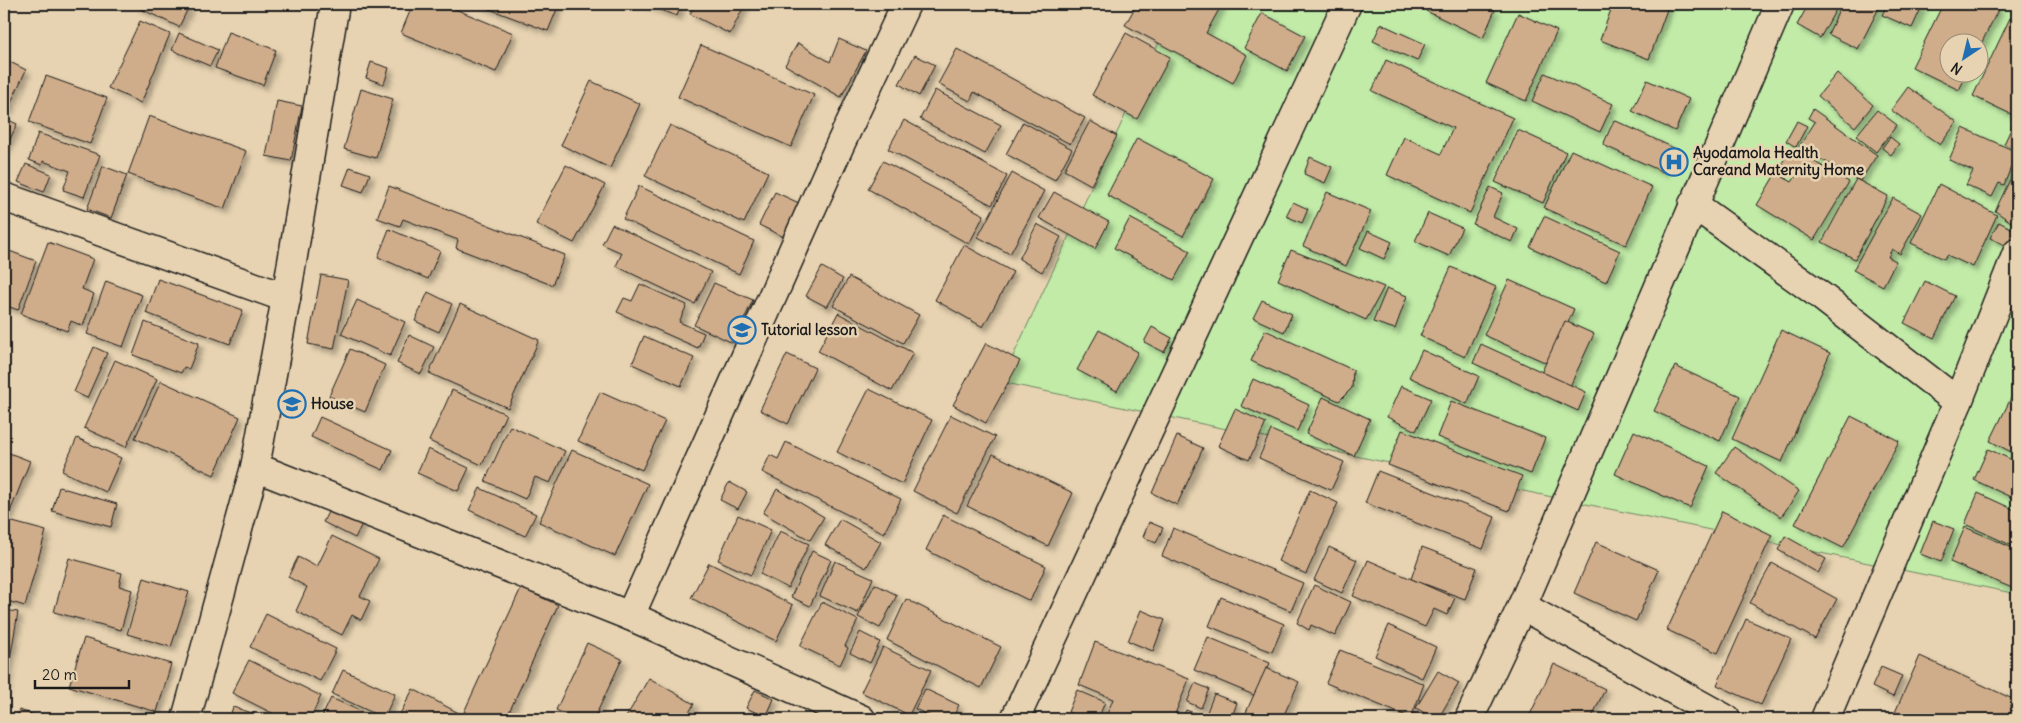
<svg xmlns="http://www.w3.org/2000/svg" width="2021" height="723" viewBox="0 0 2021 723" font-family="Delius,sans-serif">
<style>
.green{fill:#c1eba7;stroke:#6e8462;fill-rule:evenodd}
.building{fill:#d0ad8a;stroke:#1c1c1c;filter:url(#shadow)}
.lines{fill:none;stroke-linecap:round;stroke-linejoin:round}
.street-casing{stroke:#1c1c1c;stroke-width:31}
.street{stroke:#e7d3b1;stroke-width:28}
.labels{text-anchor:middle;stroke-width:5;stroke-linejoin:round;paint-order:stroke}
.poi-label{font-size:15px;font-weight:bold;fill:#1c1c1c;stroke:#e7d3b1;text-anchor:start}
</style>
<defs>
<filter id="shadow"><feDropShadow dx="4.5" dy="4.5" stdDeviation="2.5" flood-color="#0004"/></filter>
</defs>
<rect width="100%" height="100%" fill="#e7d3b1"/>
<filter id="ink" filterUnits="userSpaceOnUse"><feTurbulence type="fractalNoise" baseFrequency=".02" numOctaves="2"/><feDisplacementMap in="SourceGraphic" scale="10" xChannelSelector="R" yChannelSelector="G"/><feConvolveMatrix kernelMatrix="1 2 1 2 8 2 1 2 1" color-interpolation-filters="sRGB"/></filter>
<g filter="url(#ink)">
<path class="green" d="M1177,4H2017V594L1001,382ZM1948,42H1978V72H1948Z"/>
<g class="building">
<polygon points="137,4 190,4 179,27 135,6"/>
<polygon points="413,4 443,4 513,33 496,72 401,33"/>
<polygon points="476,4 559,4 548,31"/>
<polygon points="643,4 681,4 677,16"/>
<polygon points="695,4 745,4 730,34 690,14"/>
<polygon points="1137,4 1222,4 1206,33 1247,55 1233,83 1125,25"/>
<polygon points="1429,4 1481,4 1495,10 1483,38 1426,11"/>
<polygon points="1613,4 1669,4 1649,59 1600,40"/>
<polygon points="1806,4 1839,4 1820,38 1797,25 1808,5"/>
<polygon points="1842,4 1881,4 1858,49 1828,34"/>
<polygon points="1887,4 1923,4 1912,28 1882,15"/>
<polygon points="1943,4 1991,4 1999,8 1978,50 1978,42 1948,42 1948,72 1968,72 1959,90 1912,67"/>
<polygon points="1262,13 1305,36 1287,71 1244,48"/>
<polygon points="1518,13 1557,31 1526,101 1486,83"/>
<polygon points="2010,18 2017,22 2017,111 2015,116 1973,96"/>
<polygon points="140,21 170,34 141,103 108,88"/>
<polygon points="1381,24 1425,44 1417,61 1373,41"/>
<polygon points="228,32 276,50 263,85 215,68"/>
<polygon points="179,33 218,50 210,66 172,50"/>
<polygon points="1126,33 1170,57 1137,119 1092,95"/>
<polygon points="839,39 866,51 841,97 785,65 798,43 830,62"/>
<polygon points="701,45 814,95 791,147 678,97"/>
<polygon points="957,49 1085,118 1070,144 974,92 970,101 938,84"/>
<polygon points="915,55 935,65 919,96 899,84"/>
<polygon points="4,59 26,70 7,111 4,110"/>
<polygon points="1386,60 1513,118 1470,213 1387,175 1404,137 1441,154 1453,128 1372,91"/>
<polygon points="371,62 389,68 384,84 366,78"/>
<polygon points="1545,73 1613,104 1600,132 1532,101"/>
<polygon points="1837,73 1873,105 1855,127 1818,96"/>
<polygon points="46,76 107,98 90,144 29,122"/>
<polygon points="1647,80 1689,99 1675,131 1632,111"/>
<polygon points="591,81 640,104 610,168 561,145"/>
<polygon points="1908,87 1957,122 1940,145 1891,110"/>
<polygon points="361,89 393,99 376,158 344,149"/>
<polygon points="935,90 1001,125 985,154 920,119"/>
<polygon points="277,101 302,106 291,161 266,156"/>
<polygon points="1813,109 1877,155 1860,181 1799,147 1815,122 1808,118"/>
<polygon points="1877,110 1897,125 1876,152 1856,136"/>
<polygon points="149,116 246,151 225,209 128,174"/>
<polygon points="2017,116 2017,150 2004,144"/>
<polygon points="4,118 17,124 4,152"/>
<polygon points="904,120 1007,176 992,205 888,149"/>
<polygon points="1614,120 1674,148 1663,172 1603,145"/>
<polygon points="1090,121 1117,136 1091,185 1064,170"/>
<polygon points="1797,121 1807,126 1796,147 1786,141"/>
<polygon points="1023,122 1072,149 1055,180 1006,154"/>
<polygon points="670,125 768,172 744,223 645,176"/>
<polygon points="1963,128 2017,152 2004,185 1999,183 1992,197 1966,185 1973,171 1949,160"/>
<polygon points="1518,130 1566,152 1543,203 1495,182"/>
<polygon points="38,133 100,155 84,197 63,190 70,171 43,161 42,165 29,160"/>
<polygon points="1890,137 1899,144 1891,155 1882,148"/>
<polygon points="1137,138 1214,179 1183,236 1107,195"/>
<polygon points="1791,148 1849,182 1814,240 1757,205 1776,173 1792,182 1798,173 1782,163"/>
<polygon points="1571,150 1652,187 1626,245 1544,208"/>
<polygon points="1310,157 1332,167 1325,183 1304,174"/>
<polygon points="883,161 984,215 969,244 868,189"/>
<polygon points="26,164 51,174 44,192 18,182"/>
<polygon points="566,165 605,185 574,243 536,224"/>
<polygon points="2017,165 2017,217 2014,224 1995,211"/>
<polygon points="103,166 127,175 111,218 87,209"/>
<polygon points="350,167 370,174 363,192 343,185"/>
<polygon points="1012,173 1044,191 1010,254 978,237"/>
<polygon points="1856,179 1888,196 1855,259 1822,242"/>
<polygon points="1939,184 1997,215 1973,267 1947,255 1944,259 1911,243"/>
<polygon points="389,186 565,255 552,285 456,248 458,240 403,219 400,226 377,218"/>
<polygon points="639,186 754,241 739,274 623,219"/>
<polygon points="1490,187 1503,193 1493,217 1518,229 1512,242 1473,224"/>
<polygon points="775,192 801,204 784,237 759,225"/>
<polygon points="1054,192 1109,222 1095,249 1039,218"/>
<polygon points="1327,192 1371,211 1346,266 1303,246"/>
<polygon points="1893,198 1922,214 1900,254 1892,249 1888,257 1896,261 1883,286 1853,270"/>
<polygon points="1293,202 1308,209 1302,223 1286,216"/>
<polygon points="1428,213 1462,228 1449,256 1415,241"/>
<polygon points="1544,216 1620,251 1606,282 1530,247"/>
<polygon points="1130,218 1190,251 1174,280 1114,248"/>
<polygon points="1999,222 2017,231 2009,247 1990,238"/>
<polygon points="612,224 711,272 695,304 616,266 622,253 602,244"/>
<polygon points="1037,224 1061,237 1042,272 1019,259"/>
<polygon points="389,229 440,251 428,279 378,257"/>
<polygon points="1368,231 1392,242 1384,259 1360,248"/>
<polygon points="48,242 93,259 82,289 94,294 83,326 71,321 67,331 21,314"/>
<polygon points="964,245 1013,272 983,327 935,300"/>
<polygon points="4,249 36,261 18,310 4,305"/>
<polygon points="1291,250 1384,287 1366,320 1278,280"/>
<polygon points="822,267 843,279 827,307 806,296"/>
<polygon points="1451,267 1496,287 1465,357 1420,336"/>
<polygon points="321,275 348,280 334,349 308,344"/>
<polygon points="849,277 919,315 903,343 833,306"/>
<polygon points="158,279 243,310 230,344 146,313"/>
<polygon points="1509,280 1574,309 1549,364 1484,335"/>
<polygon points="106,281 142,295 123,347 87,334"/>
<polygon points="1925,281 1955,296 1934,338 1904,323"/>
<polygon points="714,283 753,300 733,343 694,325"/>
<polygon points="640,284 687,305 679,322 704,333 698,348 617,312 624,298 632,301"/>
<polygon points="1387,288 1407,296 1395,329 1373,322"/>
<polygon points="428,292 452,304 439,332 415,321"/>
<polygon points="357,300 405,322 390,356 341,334"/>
<polygon points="1262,300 1292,314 1284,332 1253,318"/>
<polygon points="460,304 539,340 508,408 429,373"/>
<polygon points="838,313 913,353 892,391 818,351"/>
<polygon points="1565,321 1594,334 1566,395 1537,382"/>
<polygon points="145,322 199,343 189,369 184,367 181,373 133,355"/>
<polygon points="1152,327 1172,338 1164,352 1144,342"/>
<polygon points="1099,330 1138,352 1117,391 1077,370"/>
<polygon points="1265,330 1353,370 1352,388 1339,401 1251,361"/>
<polygon points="1781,330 1830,353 1782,462 1732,439"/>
<polygon points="409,335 434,347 421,374 397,363"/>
<polygon points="644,336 694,358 681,386 632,364"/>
<polygon points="986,343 1020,361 986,423 953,405"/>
<polygon points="1481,344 1586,392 1578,411 1473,363"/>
<polygon points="94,347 107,353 87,398 74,392"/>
<polygon points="350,349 385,365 365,412 329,396"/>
<polygon points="1422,350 1479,376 1467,404 1409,377"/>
<polygon points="787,354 815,368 788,424 760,410"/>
<polygon points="115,360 157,379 126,447 84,428"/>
<polygon points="1675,366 1740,396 1720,441 1654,411"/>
<polygon points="1253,379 1309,405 1297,431 1241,406"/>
<polygon points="161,381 240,417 214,475 135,438"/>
<polygon points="1401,386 1431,399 1416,431 1387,417"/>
<polygon points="869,389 932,420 902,484 837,452"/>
<polygon points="452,390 506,414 482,465 429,441"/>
<polygon points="600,392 665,421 642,470 578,441"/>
<polygon points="2012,396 2017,399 2015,454 1990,441"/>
<polygon points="1323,397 1370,419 1354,456 1306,434"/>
<polygon points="1451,401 1545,438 1531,474 1437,437"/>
<polygon points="1235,409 1266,423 1249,460 1218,446"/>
<polygon points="951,415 995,437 957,513 913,491"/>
<polygon points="1851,416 1899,441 1843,548 1795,524"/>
<polygon points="320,417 392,450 383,470 311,437"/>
<polygon points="510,426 565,451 550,483 535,477 525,499 485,481"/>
<polygon points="1271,430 1344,462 1331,490 1259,458"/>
<polygon points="1402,430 1522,476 1509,511 1388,465"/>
<polygon points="1634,431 1709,466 1690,508 1615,474"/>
<polygon points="1177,436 1203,448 1177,505 1152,493"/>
<polygon points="77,438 121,458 106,492 62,471"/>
<polygon points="786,442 901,499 884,533 762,472 770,455 778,459"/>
<polygon points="1734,447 1799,491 1781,517 1716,473"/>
<polygon points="428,449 469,468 458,491 417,473"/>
<polygon points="1988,449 2017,462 2017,500 1974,480"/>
<polygon points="572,450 648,484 615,556 539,522"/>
<polygon points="4,451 30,461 8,517 4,515"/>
<polygon points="993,454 1073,493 1048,546 967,506"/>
<polygon points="1378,471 1495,517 1483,549 1365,503"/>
<polygon points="729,482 747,492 738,509 720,500"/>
<polygon points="59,487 117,504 111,527 52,511"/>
<polygon points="480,488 536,514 525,536 469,510"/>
<polygon points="777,489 824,517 810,540 763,513"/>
<polygon points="1310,490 1338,503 1306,574 1278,561"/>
<polygon points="1978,493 2017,511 2017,548 1965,524"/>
<polygon points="331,506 363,522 355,538 323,522"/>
<polygon points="1722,511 1772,535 1718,653 1667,630"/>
<polygon points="738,515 771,530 751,575 718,560"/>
<polygon points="943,515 1046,566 1030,601 926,550"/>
<polygon points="840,519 881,542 866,568 825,545"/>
<polygon points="9,521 46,531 25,606 4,600 4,540"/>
<polygon points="1933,521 1954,529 1941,562 1920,554"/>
<polygon points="1149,522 1163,528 1156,543 1143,537"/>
<polygon points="1965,527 2017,550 2017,590 1950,562"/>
<polygon points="1173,528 1303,583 1291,611 1162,556"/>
<polygon points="780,531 809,544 788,588 760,574"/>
<polygon points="332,536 379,559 360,596 370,601 361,620 352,615 342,635 296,611 307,587 288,577 298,557 317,567"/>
<polygon points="1785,536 1826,559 1818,573 1778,550"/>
<polygon points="1596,542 1659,570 1636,621 1574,593"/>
<polygon points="1329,547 1357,560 1342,593 1314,580"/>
<polygon points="1422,547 1477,568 1465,599 1411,579"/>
<polygon points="812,551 831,560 810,606 791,597"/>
<polygon points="69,558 122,573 119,586 132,590 121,630 54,612"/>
<polygon points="1368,560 1455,598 1447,615 1434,609 1425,627 1353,596"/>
<polygon points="835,561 873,578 858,613 820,596"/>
<polygon points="709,563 793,605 776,641 691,598"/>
<polygon points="1772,563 1837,599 1815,639 1750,603"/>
<polygon points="144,578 189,592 171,647 127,634"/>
<polygon points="875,584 897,595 880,628 858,617"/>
<polygon points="1314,585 1351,602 1335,636 1311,625 1309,630 1297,623"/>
<polygon points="521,588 558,605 506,719 480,719 464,712"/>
<polygon points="1221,597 1284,624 1272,652 1209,626"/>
<polygon points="906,599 1001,647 981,688 887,640"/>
<polygon points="822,602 858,620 845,646 848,648 840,665 800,646"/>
<polygon points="4,610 18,612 5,689 4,689"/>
<polygon points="1141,610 1165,620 1153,651 1128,641"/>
<polygon points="266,614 336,649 320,681 250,647"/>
<polygon points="1746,619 1791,639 1761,705 1717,685"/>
<polygon points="1389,625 1436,647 1422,678 1375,656"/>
<polygon points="860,632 880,642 870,663 850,653"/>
<polygon points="1208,637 1270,663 1256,696 1194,670"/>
<polygon points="84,638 171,664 157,712 69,686"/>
<polygon points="1095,642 1189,679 1173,719 1105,719 1113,699 1079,685"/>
<polygon points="587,643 622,659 594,719 575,719 556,710"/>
<polygon points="883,647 931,670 909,715 861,692"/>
<polygon points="1340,650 1424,684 1411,718 1326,683"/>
<polygon points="1920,656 2017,701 2017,709 2013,719 1892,719"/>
<polygon points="249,660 321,696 310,719 284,719 232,693"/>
<polygon points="1554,664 1605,689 1591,719 1528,719"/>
<polygon points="1881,667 1902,676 1893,697 1872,687"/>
<polygon points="1266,668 1299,682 1282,719 1243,719"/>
<polygon points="343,670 395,694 384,718 332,694"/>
<polygon points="1438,671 1459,683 1438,719 1435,719 1416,708"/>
<polygon points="649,678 694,704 685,719 625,719"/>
<polygon points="1195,683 1209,689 1201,708 1187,702"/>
<polygon points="413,689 470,719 410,719 400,714"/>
<polygon points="925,689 959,705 952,719 937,719 915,709"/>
<polygon points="755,690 774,699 766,717 746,708"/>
<polygon points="1077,690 1105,702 1098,719 1084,719 1068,712"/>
<polygon points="1214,694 1237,703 1231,719 1182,719 1186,710 1205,717"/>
<polygon points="331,698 378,719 321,719"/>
<polygon points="233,707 252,713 250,719 229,719"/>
<polygon points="19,710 44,718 43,719 16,719"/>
<polygon points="58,713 83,719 57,719"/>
</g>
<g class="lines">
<g class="street-casing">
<g id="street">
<polyline points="4,197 286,298"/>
<polyline points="1693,204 1821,296 1958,402"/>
<polyline points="255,467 630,616 861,719"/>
<polyline points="1522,606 1726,719"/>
<polyline points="630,616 839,147 906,4"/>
<polyline points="186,719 255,467 286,298 335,4"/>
<polyline points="1015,719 1347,4"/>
<polyline points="1469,719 1522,606 1780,4"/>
<polyline points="1825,719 1958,402 2017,253"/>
</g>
</g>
<use href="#street" class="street"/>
</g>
</g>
<defs>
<g id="hospital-ring" transform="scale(1.4375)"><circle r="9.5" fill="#e7d3b1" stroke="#1f6fb2" stroke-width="1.5"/><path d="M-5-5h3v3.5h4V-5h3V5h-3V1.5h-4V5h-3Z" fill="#1f6fb2"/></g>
<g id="school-ring" transform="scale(1.4375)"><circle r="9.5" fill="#e7d3b1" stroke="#1f6fb2" stroke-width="1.5"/><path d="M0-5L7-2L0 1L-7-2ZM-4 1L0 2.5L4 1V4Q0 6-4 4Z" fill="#1f6fb2"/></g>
</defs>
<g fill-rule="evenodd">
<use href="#hospital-ring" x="1674" y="162"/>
<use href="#school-ring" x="742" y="330"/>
<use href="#school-ring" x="292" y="404"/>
</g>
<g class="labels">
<g class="poi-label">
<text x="1693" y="158">Ayodamola Health<tspan x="1693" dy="17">Careand Maternity Home</tspan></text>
<text x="761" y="335">Tutorial lesson</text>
<text x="311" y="409">House</text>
</g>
</g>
<rect width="2021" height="723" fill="none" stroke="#e7d3b1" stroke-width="20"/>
<rect x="10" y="10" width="2001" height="703" fill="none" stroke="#1c1c1c" stroke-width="2" filter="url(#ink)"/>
<g transform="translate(1964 58) rotate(215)"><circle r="24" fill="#e7d3b1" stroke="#968a75"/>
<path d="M0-4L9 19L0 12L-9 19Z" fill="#1f6fb2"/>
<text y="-8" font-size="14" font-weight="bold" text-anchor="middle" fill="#1c1c1c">N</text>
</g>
<path d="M35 680v8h94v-8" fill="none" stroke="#1c1c1c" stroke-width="2.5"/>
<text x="42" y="680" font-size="15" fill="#1c1c1c" stroke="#e7d3b1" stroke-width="4" paint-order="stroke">20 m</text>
</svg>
